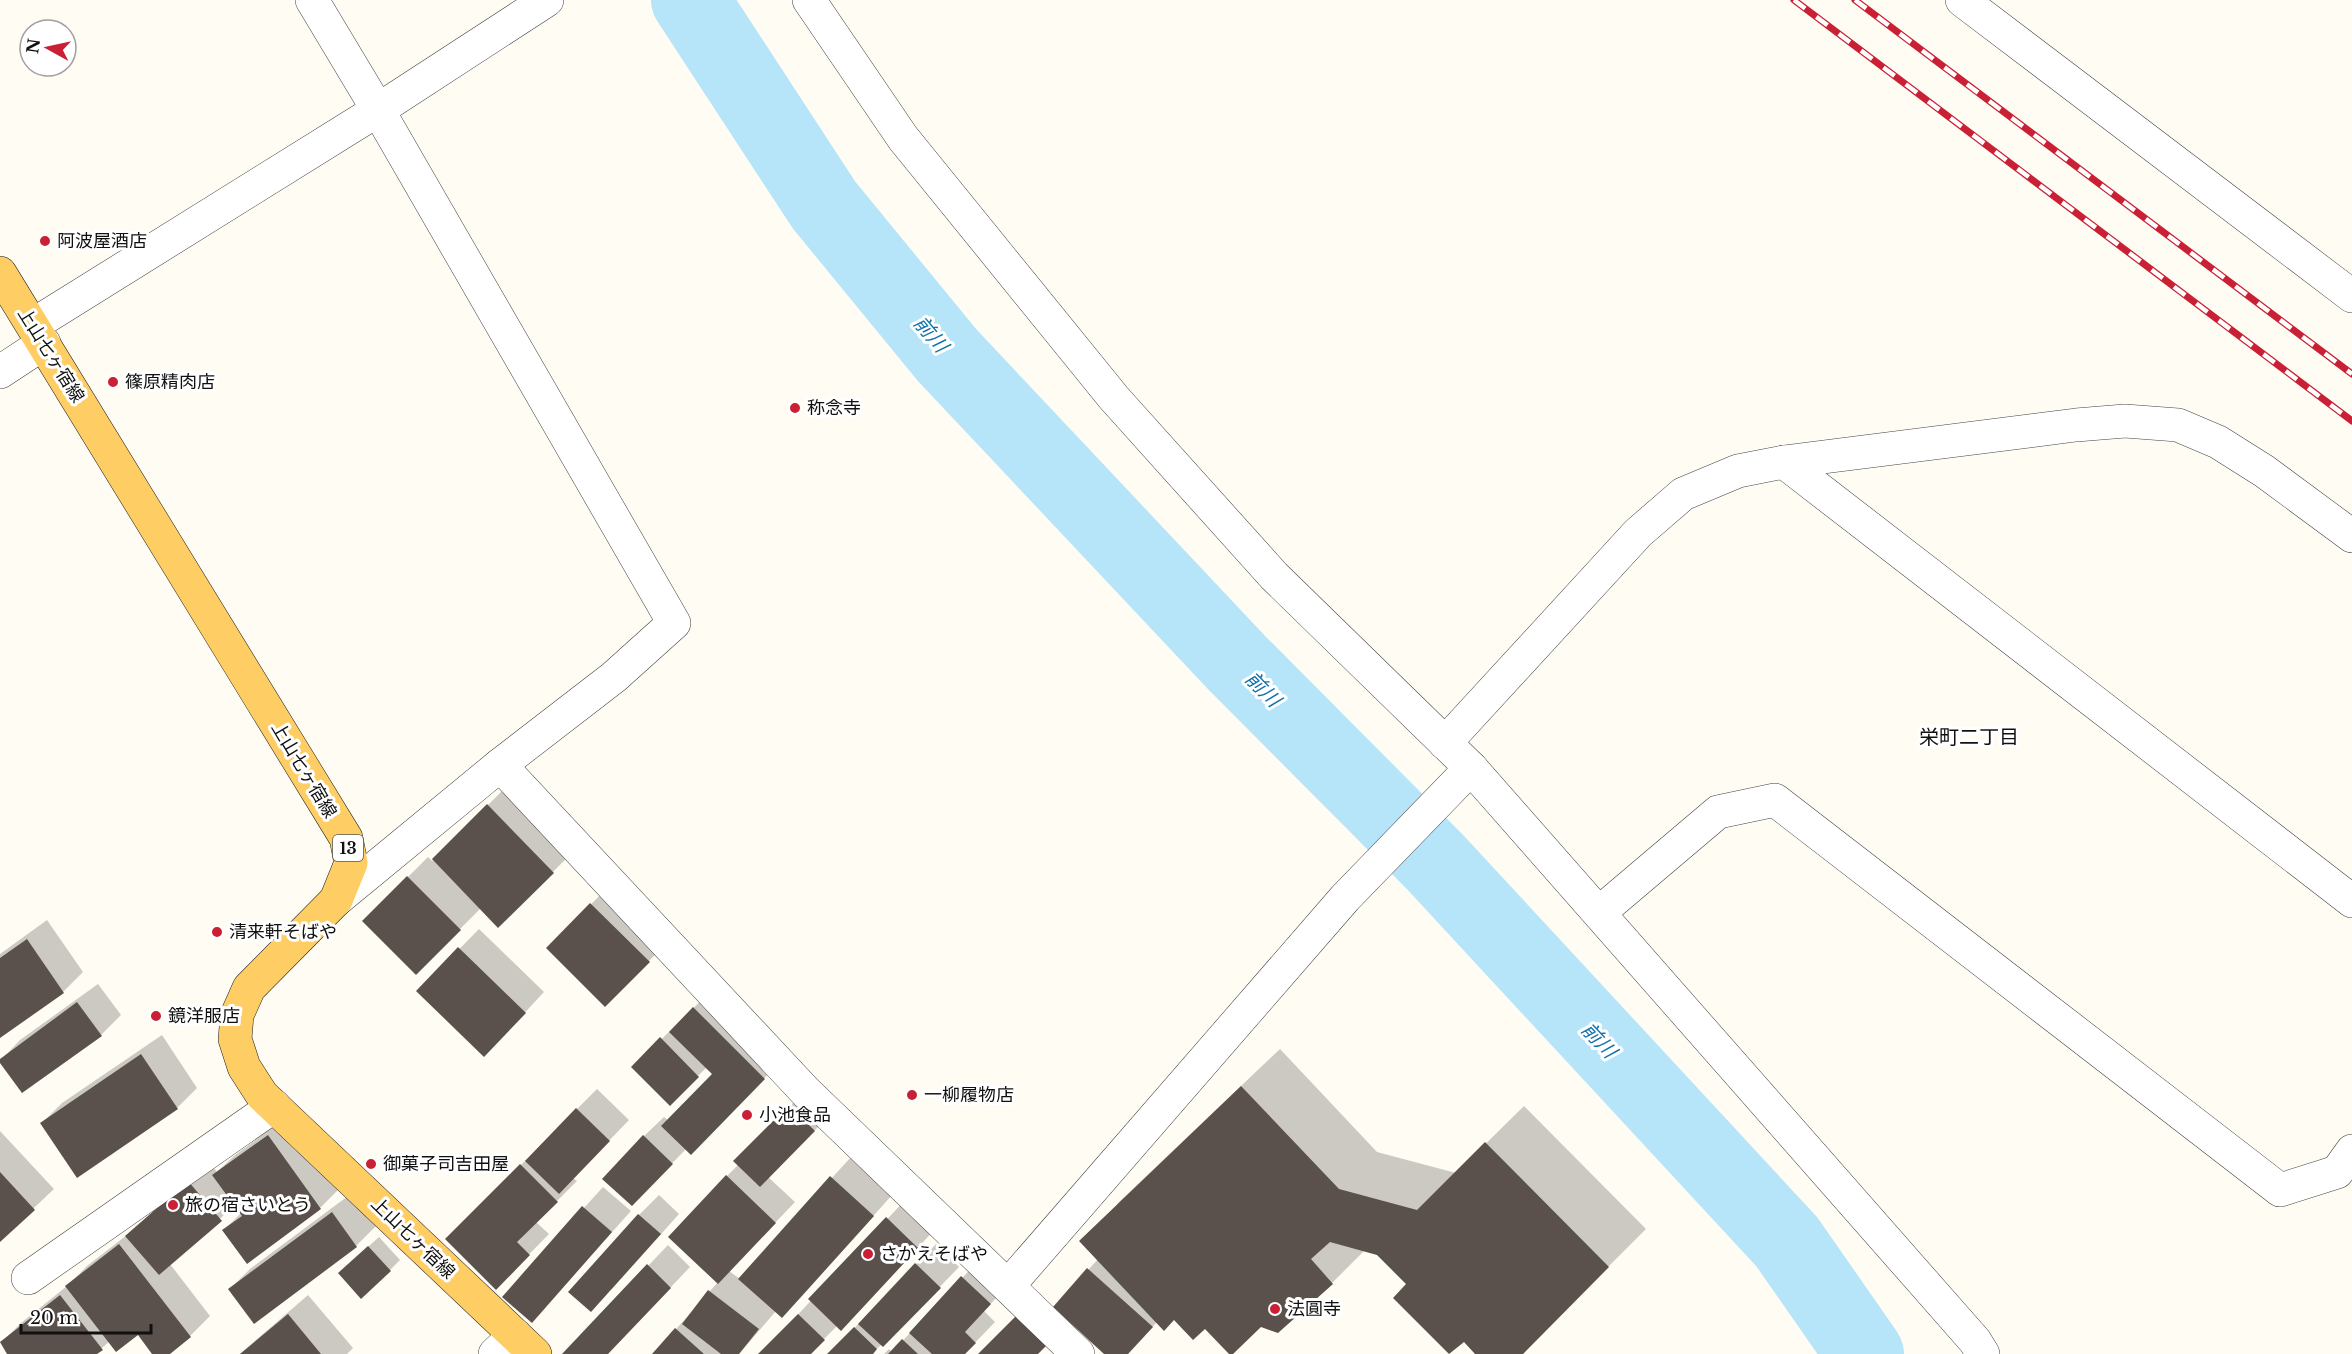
<svg xmlns="http://www.w3.org/2000/svg" width="2352" height="1354" viewBox="0 0 2352 1354" font-family="'Libre Baskerville','Noto Sans JP',serif">
<style>
.shadow{fill:#0003}
.lines{fill:none;stroke-linecap:round;stroke-linejoin:round}
.river{stroke:#b6e5f9;stroke-width:78}
.building{fill:#5a504c}
.minor-casing{stroke:#434343;stroke-width:34}
.major-casing{stroke:#212121;stroke-width:34}
.minor{stroke:#fff;stroke-width:33}
.major{stroke:#fecd64;stroke-width:33}
.rail-casing{stroke:#c92035;stroke-width:7}
.rail{stroke:#fff;stroke-width:4.5;stroke-dasharray:14;stroke-linecap:butt}
.poi-dot{fill:#c92035;stroke:#fff;stroke-width:2}
.labels{text-anchor:middle;stroke-width:6;stroke-linejoin:round;paint-order:stroke}
.shield{fill:#fff;stroke:#585858;stroke-width:1.5}
.shield-label{font-size:16px;font-weight:bold;fill:#101010}
.poi-label{font-size:18px;fill:#101010;stroke:#fff;text-anchor:start}
.street-label{font-size:18px;fill:#101010;stroke:#fff}
.water-label{font-size:20px;font-style:italic;fill:#1173aa;stroke:#fff}
.neighbourhood-label{font-size:20px;fill:#101010;stroke:#fff}
</style>
<rect width="100%" height="100%" fill="#fffcf4"/>
<g class="shadow">
<polygon points="508,785 573,852 498,926 481,908 416,973 364,921 428,857 432,861"/>
<polygon points="611,884 669,941 605,1005 548,948"/>
<polygon points="47,920 83,972 63,992 0,1036 0,954"/>
<polygon points="479,929 544,992 504,1035 418,991"/>
<polygon points="98,984 121,1015 101,1035 0,1061 20,1040"/>
<polygon points="714,988 784,1058 691,1153 686,1149 652,1184 644,1136 664,1117 669,1121 714,1074 707,1067 670,1104 633,1067"/>
<polygon points="162,1035 197,1088 177,1108 42,1123 62,1103"/>
<polygon points="1280,1049 1377,1152 1456,1173 1524,1106 1646,1229 1521,1354 1477,1354 1378,1254 1365,1250 1332,1283 1261,1325 1205,1327 1174,1318 1157,1322 1127,1354 1107,1354 1055,1307 1098,1259 1118,1203"/>
<polygon points="810,1086 834,1111 768,1177 795,1202 729,1271 740,1279 851,1157 892,1195 802,1296 782,1316 776,1311 739,1354 654,1354 718,1282 727,1176 739,1164 735,1161"/>
<polygon points="597,1089 629,1120 573,1178 577,1181 536,1222 549,1234 496,1288 447,1239"/>
<polygon points="288,1116 340,1188 320,1208 224,1230 241,1213 235,1205 170,1264 210,1316 190,1336 168,1354 154,1354 138,1333 110,1341 95,1354 9,1354 1,1343 21,1323 67,1286 87,1266 132,1231 209,1162 217,1172 234,1156"/>
<polygon points="0,1131 54,1189 0,1240"/>
<polygon points="603,1187 631,1211 532,1321 504,1296"/>
<polygon points="352,1193 376,1226 356,1246 254,1322 230,1289 250,1269"/>
<polygon points="659,1195 679,1214 611,1290 639,1215"/>
<polygon points="907,1198 937,1227 861,1309 838,1325 809,1354 761,1354"/>
<polygon points="379,1237 400,1260 390,1270 350,1263"/>
<polygon points="936,1244 959,1267 903,1325 871,1354 829,1354"/>
<polygon points="668,1245 690,1267 607,1354 564,1354"/>
<polygon points="982,1257 1010,1283 984,1311 995,1322 964,1354 884,1354 889,1349 892,1352"/>
<polygon points="308,1295 353,1348 347,1354 240,1354"/>
</g>
<g class="lines">
<polyline class="river" points="690,0 824,205 947,355 1237,663 1435,862 1787,1242 1865,1354"/>
</g>
<g class="building">
<polygon points="487,804 554,873 498,928 432,859"/>
<polygon points="407,876 461,930 416,975 362,921"/>
<polygon points="590,903 650,962 605,1007 546,948"/>
<polygon points="27,939 64,993 0,1038 0,958"/>
<polygon points="458,947 526,1013 484,1057 416,991"/>
<polygon points="77,1002 102,1036 22,1093 0,1063 0,1059"/>
<polygon points="693,1007 765,1079 691,1155 661,1126 712,1074 669,1032"/>
<polygon points="660,1037 699,1077 670,1106 631,1067"/>
<polygon points="141,1054 178,1109 77,1178 40,1123"/>
<polygon points="1241,1086 1339,1189 1417,1210 1485,1142 1609,1267 1523,1354 1475,1354 1464,1342 1449,1354 1393,1298 1406,1284 1377,1255 1330,1242 1311,1259 1333,1284 1278,1333 1261,1327 1233,1354 1229,1354 1205,1329 1193,1340 1174,1320 1164,1331 1079,1241"/>
<polygon points="789,1105 815,1131 760,1187 733,1161"/>
<polygon points="576,1108 610,1141 559,1194 525,1161"/>
<polygon points="268,1135 321,1209 247,1264 222,1230 242,1216 212,1175"/>
<polygon points="643,1135 673,1164 632,1206 602,1179"/>
<polygon points="520,1164 558,1202 517,1242 530,1255 496,1290 445,1239"/>
<polygon points="0,1172 35,1210 0,1242"/>
<polygon points="726,1175 776,1223 718,1284 668,1237"/>
<polygon points="830,1176 874,1216 782,1318 738,1279"/>
<polygon points="188,1181 222,1221 159,1275 125,1236"/>
<polygon points="582,1206 612,1232 532,1323 502,1297"/>
<polygon points="332,1212 357,1247 254,1324 228,1289"/>
<polygon points="638,1214 661,1234 591,1312 568,1292"/>
<polygon points="886,1217 918,1248 841,1331 808,1299"/>
<polygon points="119,1244 191,1337 170,1354 152,1354 138,1335 116,1352 65,1286"/>
<polygon points="368,1246 391,1271 361,1299 338,1273"/>
<polygon points="915,1263 941,1288 883,1347 858,1324"/>
<polygon points="647,1264 671,1288 608,1354 562,1354"/>
<polygon points="1087,1268 1153,1327 1128,1354 1104,1354 1053,1307"/>
<polygon points="961,1276 991,1304 965,1332 976,1343 965,1354 932,1354 909,1333"/>
<polygon points="708,1290 759,1329 739,1354 721,1354 682,1324"/>
<polygon points="60,1295 103,1350 97,1354 7,1354 0,1342"/>
<polygon points="288,1314 321,1354 240,1354"/>
<polygon points="798,1314 825,1340 811,1354 758,1354"/>
<polygon points="1016,1316 1046,1346 1038,1354 978,1354"/>
<polygon points="854,1327 877,1349 873,1354 827,1354"/>
<polygon points="675,1328 704,1354 652,1354"/>
<polygon points="902,1339 918,1354 888,1354"/>
</g>
<g class="lines">
<g class="minor-casing">
<g id="minor">
<polyline points="312,0 378,110 674,623 614,677 500,765 336,900"/>
<polyline points="809,0 903,138 1114,398 1274,576 1471,768 1975,1341 1983,1354"/>
<polyline points="1962,0 2352,296"/>
<polyline points="33,325 378,110 547,0"/>
<polyline points="0,372 44,343"/>
<polyline points="1784,462 2352,901"/>
<polyline points="1445,743 1638,533 1683,494 1738,471 1784,462 2076,425 2125,421 2178,425 2218,442 2264,471 2352,536"/>
<polyline points="500,765 806,1092 1078,1354"/>
<polyline points="1600,912 1718,812 1775,800 2280,1190 2337,1172 2352,1151"/>
<polyline points="28,1278 274,1106"/>
<polyline points="1008,1286 1345,898 1471,768"/>
<polyline points="495,1354 515,1335"/>
</g>
</g>
<g class="major-casing">
<polyline id="major" points="0,273 346,838 351,863 336,900 249,988 237,1015 235,1039 244,1067 262,1095 535,1354"/>
</g>
<use href="#minor" class="minor"/>
<use href="#major" class="major"/>
<g class="rail-casing">
<g id="rail">
<polyline points="1794,0 2352,421"/>
<polyline points="1855,0 2352,374"/>
</g>
</g>
<use href="#rail" class="rail"/>
</g>
<g class="poi-dot">
<circle cx="45" cy="241" r="6"/>
<circle cx="113" cy="382" r="6"/>
<circle cx="795" cy="408" r="6"/>
<circle cx="217" cy="932" r="6"/>
<circle cx="156" cy="1016" r="6"/>
<circle cx="912" cy="1095" r="6"/>
<circle cx="747" cy="1115" r="6"/>
<circle cx="371" cy="1164" r="6"/>
<circle cx="173" cy="1205" r="6"/>
<circle cx="868" cy="1254" r="6"/>
<circle cx="1275" cy="1309" r="6"/>
</g>
<g class="labels">
<rect class="shield" x="333" y="835" width="30" height="26" rx="4.5"/>
<g class="shield-label">
<text x="348" y="854">13</text>
</g>
<g class="poi-label">
<text x="57" y="247">阿波屋酒店</text>
<text x="125" y="388">篠原精肉店</text>
<text x="807" y="414">称念寺</text>
<text x="229" y="938">清来軒そばや</text>
<text x="168" y="1022">鏡洋服店</text>
<text x="924" y="1101">一柳履物店</text>
<text x="759" y="1121">小池食品</text>
<text x="383" y="1170">御菓子司吉田屋</text>
<text x="185" y="1211">旅の宿さいとう</text>
<text x="880" y="1260">さかえそばや</text>
<text x="1287" y="1315">法圓寺</text>
</g>
<g class="street-label">
<text transform="translate(51 355) rotate(58)" y="6">上山七ヶ宿線</text>
<text transform="translate(304 770) rotate(59)" y="6">上山七ヶ宿線</text>
<text transform="translate(413 1238) rotate(44)" y="6">上山七ヶ宿線</text>
</g>
<g class="water-label">
<text transform="translate(931 334) rotate(50)" y="7">前川</text>
<text transform="translate(1263 689) rotate(45)" y="7">前川</text>
<text transform="translate(1599 1040) rotate(47)" y="7">前川</text>
</g>
<g class="neighbourhood-label">
<text x="1969" y="744">栄町二丁目</text>
</g>
</g>
<g transform="translate(48 48) rotate(278)"><circle r="28" fill="#ffffff" stroke="#9f9f9f" stroke-width="1.5"/>
<path d="M0-4.5L10 22L0 15L-10 22Z" fill="#c92035"/>
<text y="-9" font-size="16" font-weight="bold" text-anchor="middle" fill="#101010">N</text>
</g>
<path d="M21 1324v9h130v-9" fill="none" stroke="#101010" stroke-width="3"/>
<text x="30" y="1324" font-size="18" fill="#101010" stroke="#ffffff" stroke-width="4.5" paint-order="stroke">20 m</text>
</svg>
